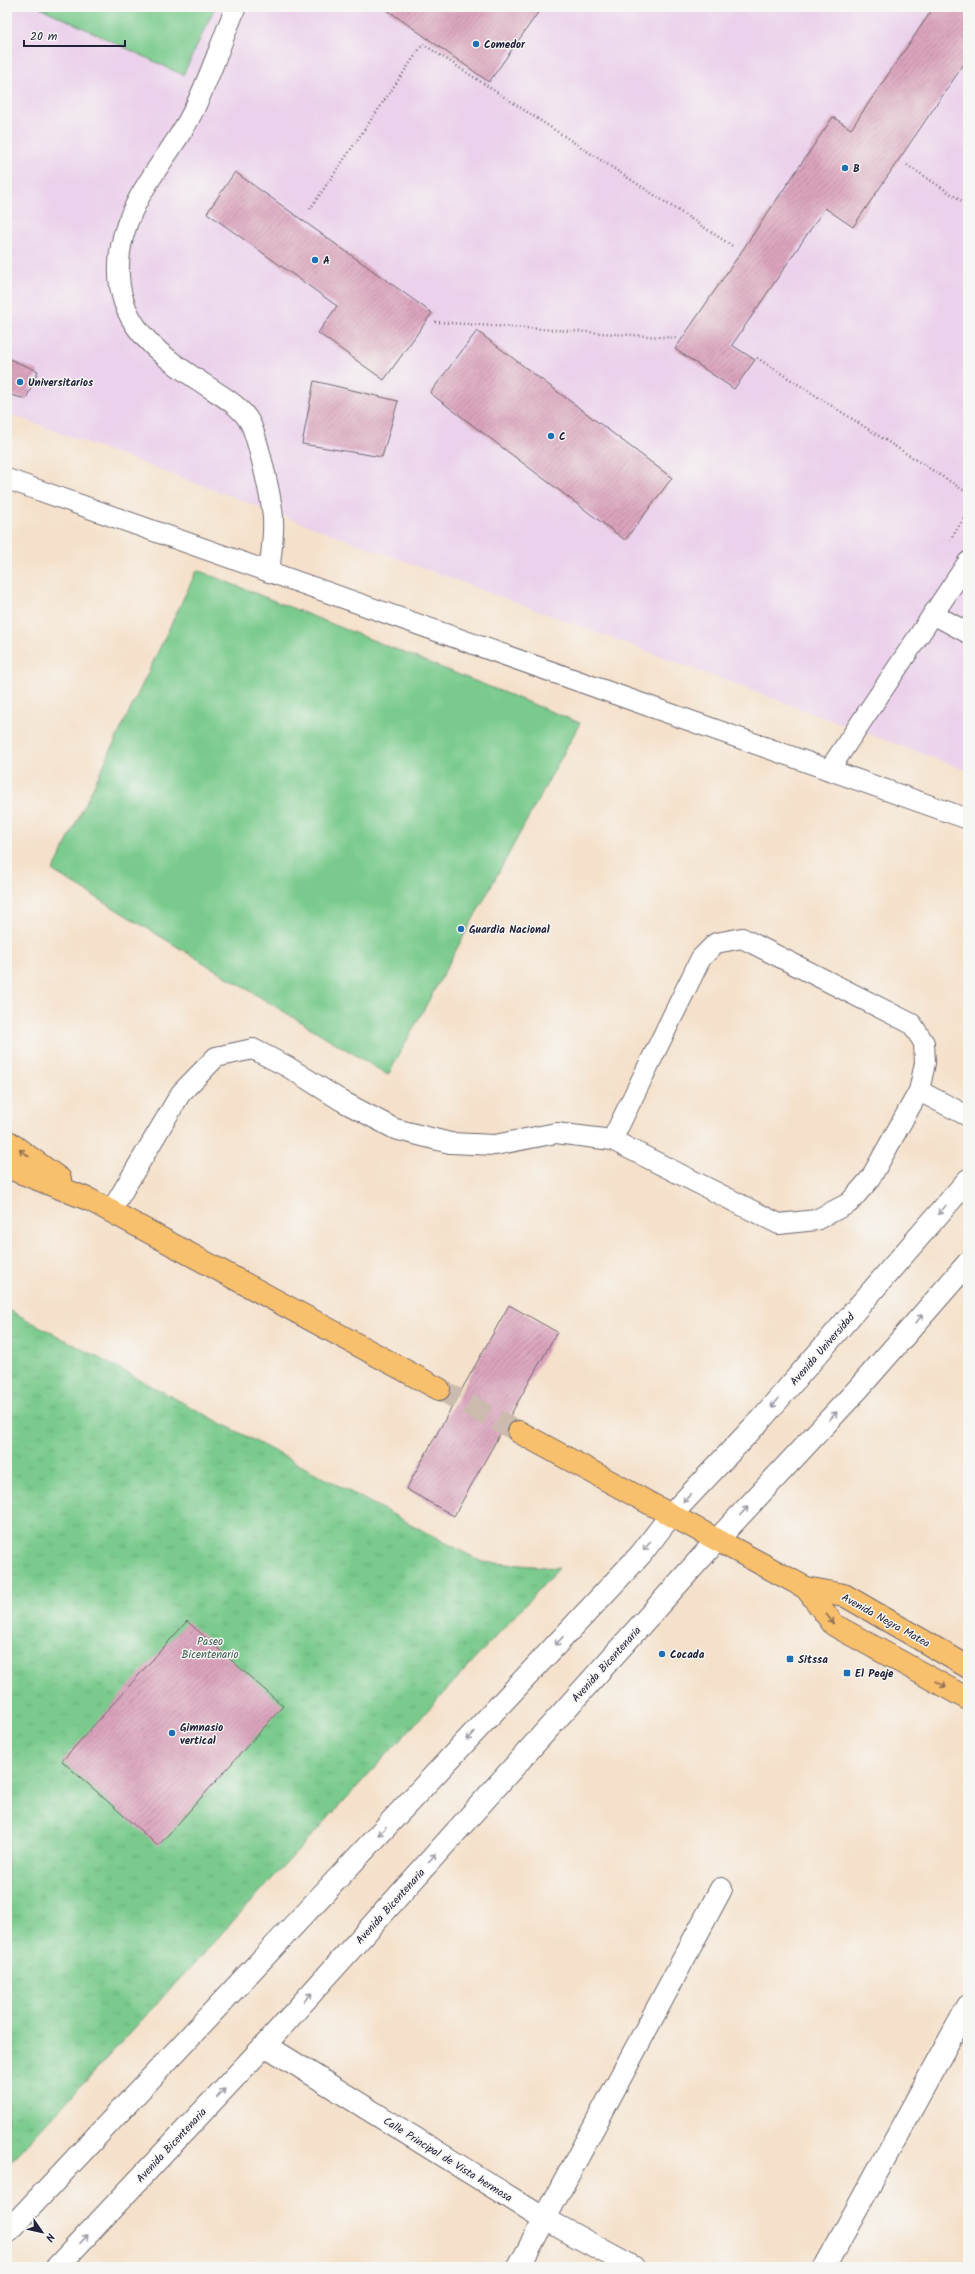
<svg xmlns="http://www.w3.org/2000/svg" width="975" height="2274" viewBox="0 0 975 2274" font-family="Kalam,sans-serif">
<style>
.built{fill:#ebd1eb}
.park{fill:url(#park-tufts);stroke:#4e7664}
.pitch{fill:#79ca8c;stroke:#4e7664}
.building{fill:url(#building-hatch)}
.lines{fill:none;stroke-linecap:round;stroke-linejoin:round}
.highway-tunnel{stroke:#cbbbae;stroke-width:22;stroke-dasharray:22 11;stroke-linecap:butt}
.lane-casing{stroke:#6c656d;stroke-width:22}
.street-casing{stroke:#6c656d;stroke-width:24}
.primary-casing{stroke:#6c656d;stroke-width:24}
.highway-casing{stroke:#6c656d;stroke-width:24}
.path{stroke:#6c656d;stroke-width:2.5;stroke-dasharray:1 3;stroke-linecap:butt}
.lane{stroke:#fff;stroke-width:20}
.street{stroke:#fff;stroke-width:22}
.primary{stroke:#f8bf6c;stroke-width:22}
.highway{stroke:#f8bf6c;stroke-width:22}
.oneway{stroke:#8d7054}
.oneway2{stroke:#9c9ca7}
.poi-dot{fill:#1f6fb2;stroke:#f6f6f2;stroke-width:1.5}
.labels{text-anchor:middle;stroke-width:3;stroke-linejoin:round;paint-order:stroke}
.poi-label{font-size:11px;font-weight:bold;fill:#22223b;stroke:#f6f6f2;text-anchor:start}
.street-label{font-size:11px;fill:#22223b;stroke:#f6f6f2}
.park-label{font-size:11px;fill:#405d57;stroke:#f6f6f2}
</style>
<defs>
<pattern id="park-tufts" width="24" height="20" patternUnits="userSpaceOnUse"><rect width="24" height="20" fill="#79ca8c"/><path d="M3 7l-1-3M5 7V3M7 7l1-3M15 17l-1-3M17 17v-4M19 17l1-3" fill="none" stroke="#68ad7a"/></pattern>
<pattern id="building-hatch" width="6" height="6" patternUnits="userSpaceOnUse"><rect width="6" height="6" fill="#dba4bd"/><path d="M-1 1l2-2M0 6l6-6M5 7l2-2" fill="none" stroke="#b1859b"/></pattern>
</defs>
<rect width="100%" height="100%" fill="#f6f6f2"/>
<filter id="ink" filterUnits="userSpaceOnUse"><feTurbulence type="fractalNoise" baseFrequency=".025" numOctaves="2"/><feDisplacementMap in="SourceGraphic" scale="8" xChannelSelector="R" yChannelSelector="G"/><feConvolveMatrix kernelMatrix="1 2 1 2 8 2 1 2 1" color-interpolation-filters="sRGB"/></filter>
<filter id="wash" filterUnits="userSpaceOnUse"><feTurbulence type="fractalNoise" baseFrequency=".012" numOctaves="4" result="noise"/><feDisplacementMap in="SourceGraphic" scale="16" xChannelSelector="R" yChannelSelector="G"/><feGaussianBlur stdDeviation="0.9" result="paint"/><feColorMatrix in="noise" values="0 0 0 0 0 0 0 0 0 0 0 0 0 0 0 0 0 1.4 0 .05"/><feComposite in="paint" operator="in"/></filter>
<g filter="url(#wash)">
<rect width="100%" height="100%" fill="#f5e1cb"/>
<polygon class="built" points="7,7 968,7 968,771 7,413"/>
<polygon class="park" points="7,1309 482,1562 559,1568 7,2166"/>
<g class="pitch">
<polygon points="39,7 215,7 183,75"/>
<polygon points="197,570 580,723 388,1075 53,871"/>
</g>
<g id="blocks">
<g class="building">
<polygon points="383,7 542,7 489,82"/>
<polygon points="934,7 968,7 968,58 853,227 825,208 732,345 755,360 734,389 675,349 833,117 851,129"/>
<polygon points="235,172 432,313 384,380 318,333 337,306 207,213"/>
<polygon points="477,331 672,478 625,540 430,393"/>
<polygon points="7,358 38,371 26,399 7,394"/>
<polygon points="314,381 398,401 382,457 302,444"/>
<polygon points="509,1305 557,1332 454,1516 406,1489"/>
<polygon points="187,1621 283,1706 158,1846 62,1761"/>
</g>
</g>
</g>
<g filter="url(#ink)">
<use href="#blocks" fill-opacity="0" stroke="#6c656d" stroke-width="1"/>
<g class="lines">
<polyline class="highway-tunnel" points="439,1389 519,1432"/>
<g class="lane-casing">
<g id="lane">
<path d="M236,7C220,44 208,84 189,119C166,161 130,197 121,246C108,319 153,351 207,386C222,396 239,405 249,421C257,434 273,504 273,520C274,537 271,555 269,572"/>
<polyline points="7,479 968,819"/>
<polyline points="933,614 968,633"/>
<polyline points="829,770 968,562"/>
<polyline points="919,1091 968,1116"/>
<polyline points="111,1211 181,1093 216,1057 253,1049 288,1067 342,1101 395,1129 450,1143 495,1145 556,1133 612,1140 779,1224 816,1220 849,1203 870,1179 919,1091 925,1063 924,1043 912,1024 742,938 716,943 701,958 612,1140"/>
</g>
</g>
<g class="street-casing">
<g id="street">
<polyline points="265,2045 543,2218 633,2267"/>
<polyline points="7,2232 641,1554 671,1515 763,1417 968,1180"/>
<polyline points="57,2267 265,2045 717,1540 858,1389 968,1263"/>
<polyline points="519,2267 721,1889"/>
<polyline points="825,2267 968,2006"/>
</g>
</g>
<g class="primary-casing">
<g id="primary">
<polyline points="671,1515 806,1588 844,1595 968,1667"/>
<polyline points="806,1588 834,1625 968,1699"/>
</g>
</g>
<g class="highway-casing">
<g id="highway">
<polyline points="7,1141 60,1179"/>
<polyline points="7,1167 90,1200 439,1389"/>
<polyline points="519,1432 671,1515"/>
</g>
</g>
<g class="path">
<polyline points="907,165 968,205"/>
<polyline points="310,209 423,44 734,247"/>
<polyline points="435,322 677,338"/>
<polyline points="757,358 968,493"/>
<polyline points="950,540 968,512"/>
</g>
<use href="#lane" class="lane"/>
<use href="#street" class="street"/>
<use href="#primary" class="primary"/>
<use href="#highway" class="highway"/>
</g>
<defs><path id="oneway-shaft" d="M-6 0H5M1.5-3L5.5 0L1.5 3" fill="none" stroke-width="1.6" stroke-linecap="round" stroke-linejoin="round"/></defs>
<g class="oneway">
<use href="#oneway-shaft" transform="translate(24 1153) rotate(-145)"/>
<use href="#oneway-shaft" transform="translate(830 1619) rotate(53)"/>
<use href="#oneway-shaft" transform="translate(941 1684) rotate(29)"/>
</g>
<g class="oneway2">
<use href="#oneway-shaft" transform="translate(942 1210) rotate(131)"/>
<use href="#oneway-shaft" transform="translate(919 1319) rotate(-49)"/>
<use href="#oneway-shaft" transform="translate(775 1403) rotate(131)"/>
<use href="#oneway-shaft" transform="translate(833 1416) rotate(-47)"/>
<use href="#oneway-shaft" transform="translate(687 1498) rotate(133)"/>
<use href="#oneway-shaft" transform="translate(744 1511) rotate(-47)"/>
<use href="#oneway-shaft" transform="translate(647 1546) rotate(128)"/>
<use href="#oneway-shaft" transform="translate(559 1641) rotate(133)"/>
<use href="#oneway-shaft" transform="translate(471 1736) rotate(133)"/>
<use href="#oneway-shaft" transform="translate(382 1831) rotate(133)"/>
<use href="#oneway-shaft" transform="translate(432 1858) rotate(-48)"/>
<use href="#oneway-shaft" transform="translate(308 1997) rotate(-48)"/>
<use href="#oneway-shaft" transform="translate(221 2093) rotate(-47)"/>
<use href="#oneway-shaft" transform="translate(84 2239) rotate(-47)"/>
</g>
</g>
<g class="poi-dot">
<circle cx="476" cy="44" r="4"/>
<circle cx="845" cy="168" r="4"/>
<circle cx="315" cy="260" r="4"/>
<circle cx="20" cy="382" r="4"/>
<circle cx="551" cy="436" r="4"/>
<circle cx="461" cy="929" r="4"/>
<circle cx="662" cy="1654" r="4"/>
<rect x="786" y="1655" width="8" height="8" rx="2"/>
<rect x="843" y="1669" width="8" height="8" rx="2"/>
<circle cx="172" cy="1733" r="4"/>
</g>
<g class="labels">
<g class="poi-label">
<text x="484" y="48">Comedor</text>
<text x="853" y="172">B</text>
<text x="323" y="264">A</text>
<text x="28" y="386">Universitarios</text>
<text x="559" y="440">C</text>
<text x="469" y="933">Guardia Nacional</text>
<text x="670" y="1658">Cocada</text>
<text x="798" y="1663">Sitssa</text>
<text x="855" y="1677">El Peaje</text>
<text x="180" y="1731">Gimnasio<tspan x="180" dy="13">vertical</tspan></text>
</g>
<g class="street-label">
<text transform="translate(822 1349) rotate(-49)" y="4">Avenida Universidad</text>
<text transform="translate(886 1620) rotate(29)" y="4">Avenida Negra Matea</text>
<text transform="translate(606 1664) rotate(-48)" y="4">Avenida Bicentenaria</text>
<text transform="translate(390 1906) rotate(-48)" y="4">Avenida Bicentenaria</text>
<text transform="translate(171 2145) rotate(-47)" y="4">Avenida Bicentenaria</text>
<text transform="translate(448 2159) rotate(32)" y="4">Calle Principal de Vista hermosa</text>
</g>
<g class="park-label">
<text x="210" y="1645">Paseo<tspan x="210" dy="13">Bicentenario</tspan></text>
</g>
</g>
<rect width="975" height="2274" fill="none" stroke="#f6f6f2" stroke-width="24"/>
<g transform="translate(42 2232) rotate(124)" stroke="#f6f6f2" stroke-width="3" paint-order="stroke">
<path d="M0-3L7 15L0 10L-7 15Z" fill="#22223b"/>
<text y="-6" font-size="11" font-weight="bold" text-anchor="middle" fill="#22223b">N</text>
</g>
<path d="M24 40v6h101v-6" fill="none" stroke="#22223b" stroke-width="2"/>
<text x="30" y="40" font-size="12" fill="#22223b" stroke="#f6f6f2" stroke-width="3" paint-order="stroke">20 m</text>
</svg>
